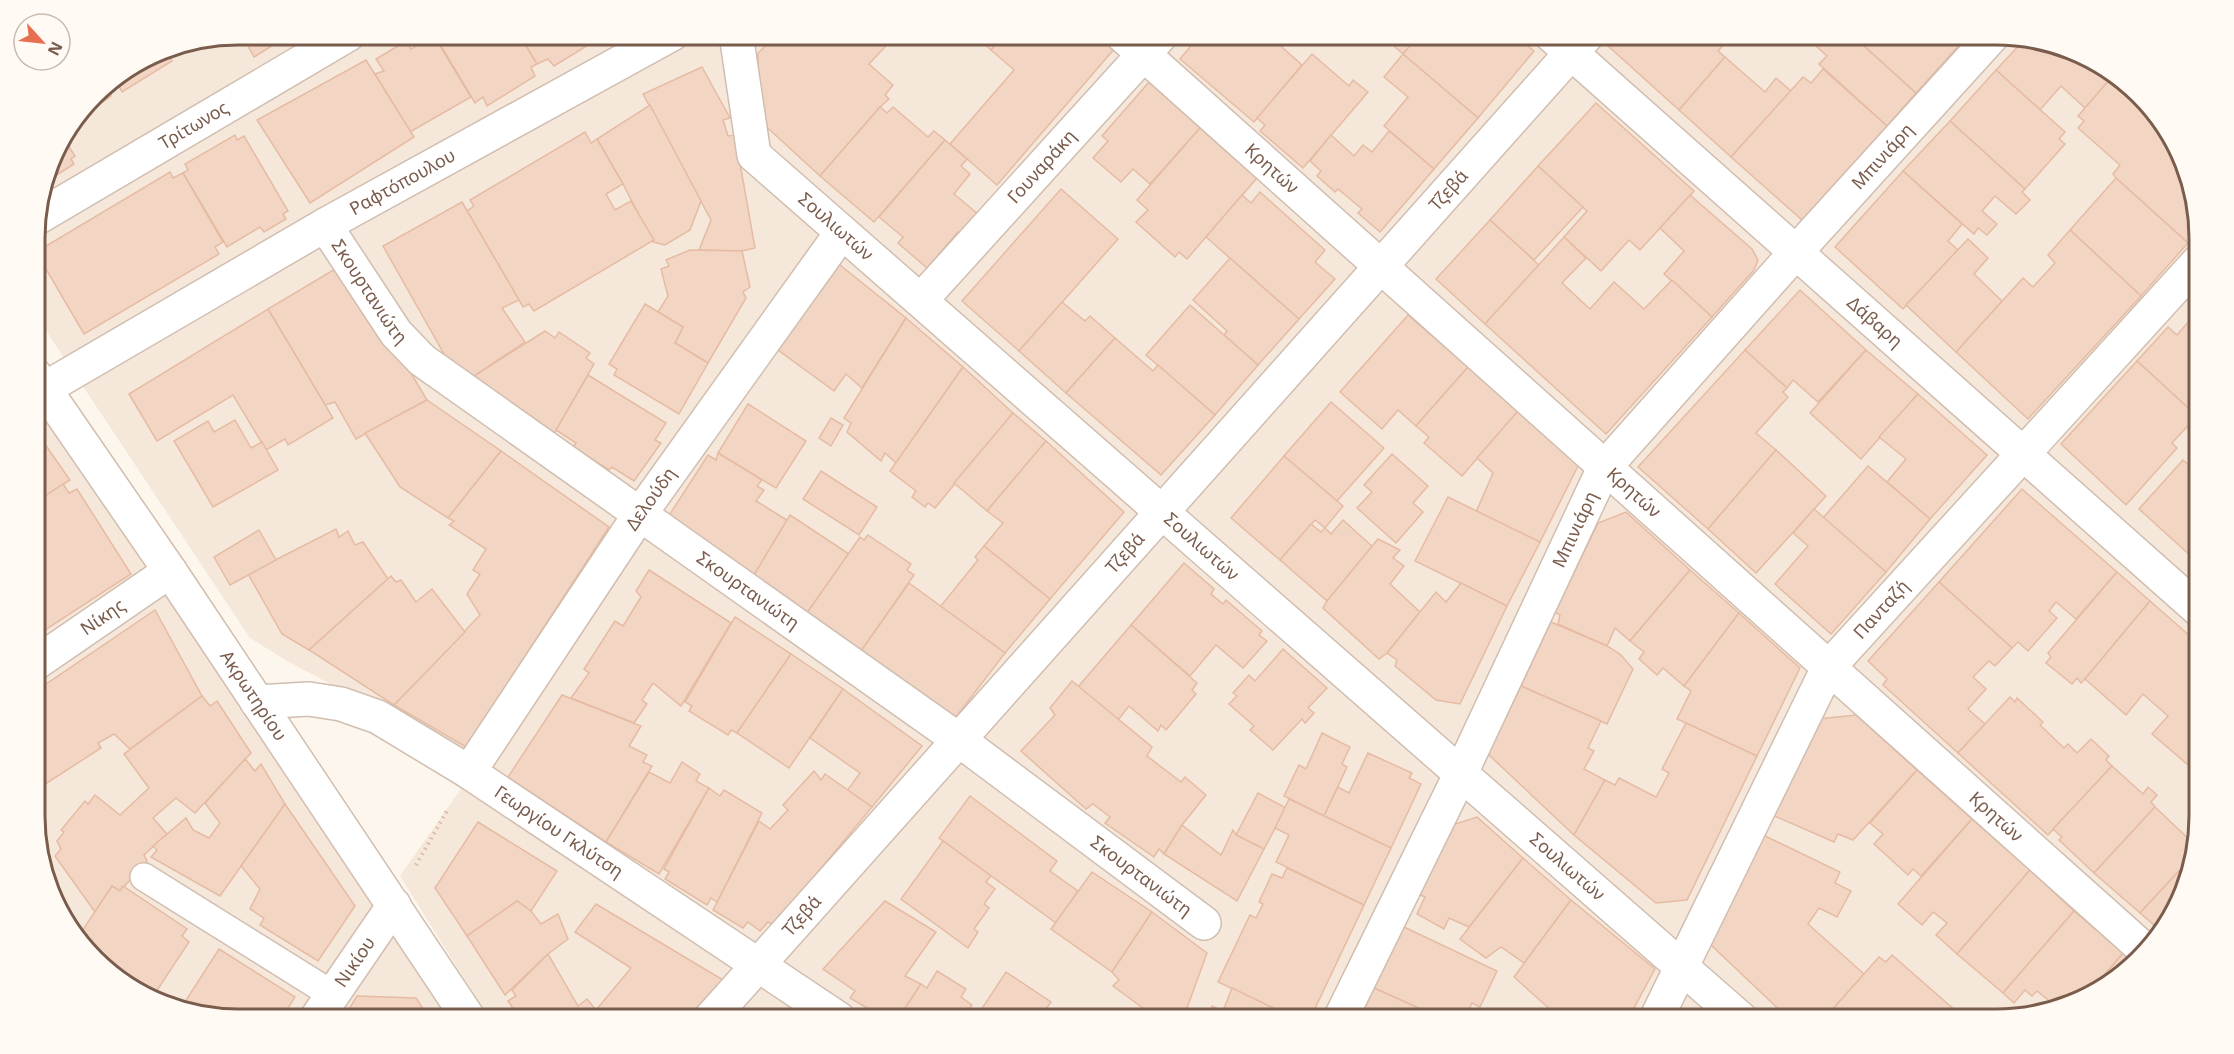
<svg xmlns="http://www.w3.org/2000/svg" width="2234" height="1054" viewBox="0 0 2234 1054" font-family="'Noto Sans',sans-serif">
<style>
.residential{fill:#f5e8da}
.building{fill:#f3d5c3;stroke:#e6bba3;stroke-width:1.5}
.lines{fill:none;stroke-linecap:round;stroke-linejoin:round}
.lane-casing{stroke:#d1beb0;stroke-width:30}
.street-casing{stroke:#d1beb0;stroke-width:36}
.path{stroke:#d9b8a5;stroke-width:4;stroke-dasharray:1.5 4.5;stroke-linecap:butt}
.lane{stroke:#fff;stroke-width:27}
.street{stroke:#fff;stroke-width:33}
.labels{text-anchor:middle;stroke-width:4.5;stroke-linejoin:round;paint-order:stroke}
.street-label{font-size:18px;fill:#7a5c4d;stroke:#fffaf3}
.rim{fill:none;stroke:#7a5c4d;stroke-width:3}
</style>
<rect width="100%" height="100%" fill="#fdf6ec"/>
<g class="residential">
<polygon points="1996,34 2074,50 2158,114 2198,212 2199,817 2184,894 2149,950 2109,985 2009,1019 489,1019 400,876 479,763 287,661 250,638 35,314 35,224 56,148 104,85 160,50 238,35"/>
<polygon points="35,389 451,1019 238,1019 160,1004 76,940 36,843"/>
</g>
<g class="building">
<polygon points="249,34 291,34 254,57 243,37"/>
<polygon points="434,34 519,34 537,64 531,67 535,76 487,106 483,97 475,103"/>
<polygon points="519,34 596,34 598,39 554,66 548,59 537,64"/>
<polygon points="778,34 897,34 869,64 893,85 885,95 889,99 880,107 820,176 759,120 758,53"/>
<polygon points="968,34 1005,34 991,50 984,44 982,46"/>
<polygon points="1005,34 1099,34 1115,48 997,185 950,144 1014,70 991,50"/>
<polygon points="1201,34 1276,34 1273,39 1302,65 1254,122 1180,59"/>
<polygon points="1380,34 1420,34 1403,54"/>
<polygon points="1420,34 1515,34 1534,51 1478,118 1403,54"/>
<polygon points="1618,34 1733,34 1718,51 1725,57 1679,110 1608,46"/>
<polygon points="1808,34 1851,34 1916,93 1887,126 1819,64 1827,56 1806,37"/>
<polygon points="1851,34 1954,34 1962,42 1916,93"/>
<polygon points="434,36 471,97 410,132 375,74 384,71 376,59 406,41 411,49"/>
<polygon points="2024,40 2074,50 2111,78 2085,108 2061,86 2040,110 1996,70"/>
<polygon points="168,48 166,50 172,61 122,92 115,78 160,50"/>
<polygon points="1312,54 1349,86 1353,80 1368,92 1303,168 1260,131 1265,125 1257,118"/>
<polygon points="1403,54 1478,118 1434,169 1384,126 1408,97 1384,77"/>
<polygon points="1725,57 1765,92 1776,78 1791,91 1731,157 1679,110"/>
<polygon points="366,60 414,137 310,203 257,120"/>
<polygon points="702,67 730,118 723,120 728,136 735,135 755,248 742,251 699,250 711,220 643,94"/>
<polygon points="1823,69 1887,126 1802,220 1731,157 1803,77 1811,83"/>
<polygon points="1996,70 2065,132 2059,139 2065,144 2025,189 1950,121"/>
<polygon points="2111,78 2158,114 2198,212 2198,231 2188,243 2116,178 2113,174 2120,165 2078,128 2084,121 2078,116"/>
<polygon points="110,81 111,96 103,102 90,102 104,85"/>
<polygon points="1149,82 1200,128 1150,184 1133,169 1121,182 1093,158 1108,141 1102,136"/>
<polygon points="1596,103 1694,191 1640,250 1629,240 1601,271 1564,237 1587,211 1538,166"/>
<polygon points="650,105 701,201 690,230 665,245 653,242 623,184 597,139"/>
<polygon points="880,107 887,113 893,107 928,137 934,131 945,140 874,222 820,176"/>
<polygon points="1950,121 2025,189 2022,192 2030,200 2016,214 1995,196 1982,211 1997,224 1987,235 1978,228 1974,234 1903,171"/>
<polygon points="1200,128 1257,178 1187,259 1179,252 1175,257 1136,222 1148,210 1137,200"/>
<polygon points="1389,131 1434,169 1380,232 1358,213 1362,209 1338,189 1335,192 1317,176 1321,171 1310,161 1331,135 1354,156 1363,145 1372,152"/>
<polygon points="585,132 591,143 597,139 623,184 606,194 615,210 631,201 654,240 534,311 529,304 523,307 467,211 474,206 470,200"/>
<polygon points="235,135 237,140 244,136 288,211 283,214 286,219 264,232 260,227 227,247 183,173 188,170 185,164"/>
<polygon points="63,137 75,156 71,159 74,164 47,181 56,148"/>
<polygon points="945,140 967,159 961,166 970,174 954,194 978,214 960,235 958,232 927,268 898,243 903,237 879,217"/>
<polygon points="1538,166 1583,207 1534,260 1490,220"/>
<polygon points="1903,171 1962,224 1948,241 1958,250 1903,309 1835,247"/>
<polygon points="170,172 173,178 183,173 223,242 215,247 219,254 84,334 36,252"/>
<polygon points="2116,178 2188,243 2141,296 2070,230"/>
<polygon points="1061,189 1118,239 1019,351 962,301"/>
<polygon points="1260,192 1325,250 1315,262 1335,279 1299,319 1206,237 1242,195 1251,203"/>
<polygon points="1690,195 1752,249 1758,260 1754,270 1712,317 1664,274 1684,251 1660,228"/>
<polygon points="462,202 519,300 502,308 525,342 474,376 448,361 383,246"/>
<polygon points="1490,220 1539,265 1485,324 1436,279"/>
<polygon points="2070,230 2141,296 2028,419 1956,352 2023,278 2033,287 2055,263 2048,255"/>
<polygon points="1564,237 1586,258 1562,283 1590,309 1614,282 1644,309 1672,280 1712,317 1606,434 1485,324"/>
<polygon points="1968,239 1988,258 1974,274 2002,301 1956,352 1906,305"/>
<polygon points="690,250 742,251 750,287 743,292 746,298 708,363 675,343 683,327 658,312 668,296 661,269 669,266 666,260"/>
<polygon points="1230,258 1299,319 1258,365 1224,335 1227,331 1193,300"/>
<polygon points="835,261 906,318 862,388 846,374 834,391 778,350"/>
<polygon points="345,263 427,400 356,439 335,402 325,405 268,309"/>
<polygon points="1800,290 1866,350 1818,402 1793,380 1787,388 1745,350"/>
<polygon points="1062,302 1085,321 1090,316 1115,338 1066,393 1019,351"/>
<polygon points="645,304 683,327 675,343 708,363 679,414 614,375 617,369 609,364"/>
<polygon points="1190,305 1258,365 1215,415 1146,355"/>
<polygon points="268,309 333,418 288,445 285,439 266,450 233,395 157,441 129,394"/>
<polygon points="2198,311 2198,417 2137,361 2168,327 2177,335"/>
<polygon points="1408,315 1468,367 1416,426 1398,410 1382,429 1340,392"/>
<polygon points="906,318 963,367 896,463 885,453 881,461 847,432 851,423 844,418"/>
<polygon points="545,331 555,338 559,332 590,353 586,358 594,364 554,434 474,376"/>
<polygon points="1115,338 1153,371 1158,365 1215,415 1161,475 1066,393"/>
<polygon points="1745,350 1787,388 1783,392 1788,397 1756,433 1776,450 1708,529 1638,467"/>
<polygon points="1866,350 1918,394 1861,459 1810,413"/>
<polygon points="2137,361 2197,416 2172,443 2177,448 2126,505 2061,444"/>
<polygon points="963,367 1013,413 935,508 928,503 925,507 912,497 916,491 890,471"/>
<polygon points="1468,367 1518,411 1462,476 1424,443 1429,437 1416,426"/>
<polygon points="588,375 666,423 655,440 661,443 634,481 612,467 609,470 573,447 576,443 556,430"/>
<polygon points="1918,394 1987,455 1930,519 1887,482 1906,459 1879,437"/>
<polygon points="427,400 501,451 448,518 400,487 365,433"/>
<polygon points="1331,402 1384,448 1337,501 1284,456"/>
<polygon points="748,404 806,441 776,488 718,453"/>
<polygon points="1518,411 1579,464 1540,542 1476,512 1493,473 1477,458"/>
<polygon points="1013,413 1046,441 987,511 954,483"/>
<polygon points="831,418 843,425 831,446 819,438"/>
<polygon points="235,420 251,448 262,442 278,470 213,507 174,441 208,421 214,432"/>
<polygon points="35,430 70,480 36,502"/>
<polygon points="1046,441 1124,512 1050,599 984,546 1003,523 987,511"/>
<polygon points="1776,450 1826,496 1756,573 1708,529"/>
<polygon points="501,451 609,527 466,747 394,705 480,615 467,594 480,574 473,570 486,549 449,525 454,521 448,518"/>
<polygon points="718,453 762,480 757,486 764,490 756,501 787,520 754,575 668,517 708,455 716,460"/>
<polygon points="1392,454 1428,486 1413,503 1423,512 1396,543 1357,508 1372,492 1364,485"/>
<polygon points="1284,456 1343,506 1325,528 1315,520 1280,560 1231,518"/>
<polygon points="2183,460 2199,474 2199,551 2193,558 2139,509"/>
<polygon points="1868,466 1930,519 1886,572 1823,518"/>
<polygon points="821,471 877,507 859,535 803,499"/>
<polygon points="63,484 69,493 77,489 131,574 39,634 36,629 36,502"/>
<polygon points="2022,489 2117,572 2076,619 2056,602 2049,611 2057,618 2028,651 2018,642 2012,648 1939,582"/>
<polygon points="1448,497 1540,542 1507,606 1415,561"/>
<polygon points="1814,509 1886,572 1831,634 1775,584 1808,546 1793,533"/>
<polygon points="1626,512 1690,570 1630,641 1615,628 1607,646 1558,624 1560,615 1555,612 1598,523"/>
<polygon points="790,515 849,554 807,613 754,575"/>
<polygon points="1343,520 1373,547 1327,601 1280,560 1311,524 1321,532 1325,528 1331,534"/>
<polygon points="336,529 339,537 348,531 355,545 363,542 388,579 309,650 282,634 248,574"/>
<polygon points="259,530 276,560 230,585 214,557"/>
<polygon points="868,535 911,564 907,570 914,575 861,651 807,613 860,537 864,540"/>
<polygon points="1378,539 1400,550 1393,558 1404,566 1390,584 1420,612 1387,653 1379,659 1323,608 1327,601"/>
<polygon points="984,546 1050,599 1005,653 940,607 978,560 975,557"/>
<polygon points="1184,563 1214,589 1211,594 1223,604 1226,600 1262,631 1259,635 1267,641 1243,668 1216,645 1190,676 1131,625"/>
<polygon points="649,570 731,623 681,706 653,683 642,700 647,704 634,723 571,698 589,673 584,669 615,621 623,626 641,597 636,591"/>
<polygon points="1690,570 1739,613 1684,686 1663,668 1657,675 1639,659 1644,652 1630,641"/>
<polygon points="2117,572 2150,601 2085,679 2081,683 2077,678 2072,684 2046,663 2051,657 2048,653"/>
<polygon points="391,576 396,582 401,580 416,602 432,589 465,632 394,705 309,650"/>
<polygon points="1939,582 2012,648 1995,666 1989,661 1973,677 1986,689 1968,709 1985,724 1958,753 1883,685 1887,679 1868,661"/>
<polygon points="909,583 1005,653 953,721 861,651"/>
<polygon points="1461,583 1507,606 1460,704 1436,700 1395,666 1397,660 1387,653 1436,592 1446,602"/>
<polygon points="2150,601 2199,644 2199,764 2194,770 2152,734 2168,716 2143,694 2126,715 2085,679"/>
<polygon points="155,610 202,696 130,749 114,734 98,743 101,748 36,790 36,691"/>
<polygon points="1739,613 1800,668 1757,756 1677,719 1691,691 1684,686"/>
<polygon points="735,617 791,654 737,733 731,730 728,735 689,711 692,706 685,702"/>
<polygon points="1551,622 1607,646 1620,654 1633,669 1607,724 1521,686"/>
<polygon points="1131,625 1197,683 1192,690 1196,694 1166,730 1161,725 1158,731 1129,706 1118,720 1078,687"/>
<polygon points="1283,649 1327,688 1308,708 1314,713 1305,723 1302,719 1273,750 1250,730 1254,726 1229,704 1237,696 1233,693 1249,675 1255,681"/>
<polygon points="791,654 843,689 789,768 737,733"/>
<polygon points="1072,681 1152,747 1147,756 1181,782 1185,777 1206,795 1182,825 1164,854 1159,849 1154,857 1105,823 1110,817 1093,804 1086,809 1021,751 1055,715 1050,708"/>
<polygon points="1521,686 1601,721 1588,748 1594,751 1584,769 1605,780 1574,835 1488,754"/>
<polygon points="843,689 922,746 872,807 847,791 860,773 810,738"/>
<polygon points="562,695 641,726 629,746 647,755 643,762 652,766 606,842 508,777"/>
<polygon points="202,696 210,706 217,701 251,753 195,813 176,798 153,818 167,834 144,855 147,861 120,891 112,886 95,912 55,856 61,849 57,841 64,832 61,830 85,801 88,804 95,795 120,815 149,788 124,754"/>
<polygon points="2010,697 2015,702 2017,698 2043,722 2040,725 2064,748 2068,744 2077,753 2091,739 2109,756 2106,760 2112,766 2048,835 1958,753"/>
<polygon points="1856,715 1917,770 1853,840 1838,834 1834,842 1770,814 1818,719"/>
<polygon points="1686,723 1757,756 1687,900 1656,903 1574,835 1605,780 1615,785 1619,778 1656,797 1669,773 1662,769"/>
<polygon points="1322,733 1350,747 1342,764 1347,767 1324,816 1284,796 1299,765 1306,769"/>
<polygon points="1368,753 1412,773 1409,778 1421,784 1391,848 1324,816 1338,787 1349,793"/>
<polygon points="245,759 255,771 261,764 285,804 220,896 151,857 157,850 153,846 186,818 193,830 209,838 220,823 205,803"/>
<polygon points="682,762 700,774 696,781 709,788 659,874 606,842 649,772 670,783"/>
<polygon points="2112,766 2143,794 2148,787 2157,795 2151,802 2155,807 2094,873 2059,840 2062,837 2053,829"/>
<polygon points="1917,770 1972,819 1921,876 1913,869 1908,875 1874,844 1883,834 1870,823"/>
<polygon points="814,771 821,780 825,774 872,807 774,925 768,922 760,931 748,922 743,928 713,910 759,821 770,829 788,810 783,805"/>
<polygon points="709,788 720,796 724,790 762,813 717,902 711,898 707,905 665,879 669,872 664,869"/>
<polygon points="1258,793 1286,808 1264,849 1236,835"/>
<polygon points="970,796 1057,861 1050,871 1078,891 1056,923 939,838"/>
<polygon points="1289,799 1391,848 1364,905 1276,862 1289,835 1275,828"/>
<polygon points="285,804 355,906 318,961 260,925 264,918 250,909 260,889 241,866"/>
<polygon points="2155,807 2194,844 2191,858 2140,913 2094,873"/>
<polygon points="1477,817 1523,858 1469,927 1449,918 1444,929 1417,914 1425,897 1418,894 1452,825"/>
<polygon points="1972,819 2030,870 1957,954 1936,935 1947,923 1933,912 1922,925 1898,904"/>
<polygon points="478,822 557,871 531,911 517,901 467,936 435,888"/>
<polygon points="1182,825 1221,855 1233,830 1236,835 1264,849 1237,901 1164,854"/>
<polygon points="1761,834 1840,872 1835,883 1851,891 1837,917 1819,908 1808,924 1864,974 1824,1019 1789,1019 1709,943"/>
<polygon points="943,841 991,876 986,882 995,889 984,904 989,908 974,929 978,932 968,948 901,899"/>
<polygon points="1523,858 1571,900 1524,963 1501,947 1486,958 1460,939"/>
<polygon points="2191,858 2184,894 2161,931 2140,913"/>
<polygon points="1287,868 1364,905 1310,1019 1296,1019 1218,982 1250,915 1256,918 1263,904 1259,902 1272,874 1282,878"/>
<polygon points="2030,870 2074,911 2003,993 1957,954"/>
<polygon points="1092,872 1152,912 1112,972 1051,929"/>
<polygon points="112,886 120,891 123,886 187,929 182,936 189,942 152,998 76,940"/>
<polygon points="1571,900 1655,969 1628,1019 1549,1019 1554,1013 1514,977"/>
<polygon points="517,901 531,911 541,924 558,914 568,939 548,954 505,995 467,936"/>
<polygon points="885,901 936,932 905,976 921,984 898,1019 886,1019 850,998 855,991 823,969"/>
<polygon points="596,904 723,980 686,1019 520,1019 508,1001 516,996 512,990 548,954 578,1006 587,999 596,1010 631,968 575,932"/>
<polygon points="2074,911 2123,953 2090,992 2053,1004 2037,991 2032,996 2025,990 2014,1003 2003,993"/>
<polygon points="1152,912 1207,953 1183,1019 1168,1019 1159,1013 1155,1017 1113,986 1119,980 1112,972"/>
<polygon points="1404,927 1497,971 1480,1007 1472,1003 1465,1019 1443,1019 1374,988"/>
<polygon points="219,949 295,997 281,1019 238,1020 181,1008"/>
<polygon points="2123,953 2134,963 2109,985 2090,992"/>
<polygon points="1892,955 1957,1012 1950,1019 1824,1019 1879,957 1886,962"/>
<polygon points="937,971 966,989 961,997 972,1005 963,1019 898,1019 921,984 927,988"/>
<polygon points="1006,972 1051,1002 1039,1019 975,1019"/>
<polygon points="1232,988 1296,1019 1207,1019 1212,1006 1223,1011"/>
<polygon points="1374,988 1443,1019 1360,1019"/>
<polygon points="357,996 416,998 430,1019 343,1019"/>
<polygon points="1058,1010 1074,1019 1052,1019"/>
</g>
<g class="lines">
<g class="lane-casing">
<polyline id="lane" points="144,877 333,995"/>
</g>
<g class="street-casing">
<g id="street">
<path id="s1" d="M736,34L754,155L1741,1019"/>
<path id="s2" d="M1121,34L2147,952"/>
<path id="s3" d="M1550,34L2199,610"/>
<path id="s4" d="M37,218L349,34"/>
<path id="s5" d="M325,225L396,333L422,360L959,740L1204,923"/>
<path id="s6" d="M921,300L1162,34"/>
<path id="s7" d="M35,375L170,571L469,1019"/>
<path id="s8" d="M44,389L325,225L672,34"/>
<path id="s9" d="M36,663L170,571"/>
<path id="s10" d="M257,702L309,699L341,704L378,717L469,772L839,1019"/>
<path id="s11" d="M469,772L640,514L842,232"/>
<path id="s12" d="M316,1019L394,905"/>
<path id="s13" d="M710,1019L1588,34"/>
<path id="s14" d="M1340,1019L1461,773L1604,468L1796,252L1994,34"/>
<path id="s15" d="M1656,1019L1828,668L2198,262"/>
</g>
</g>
<polyline class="path" points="416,865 448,809"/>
<use href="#lane" class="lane"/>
<use href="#street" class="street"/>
</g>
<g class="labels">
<g class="street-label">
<text dy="6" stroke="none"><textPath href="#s4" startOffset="182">Τρίτωνος</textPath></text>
<text dy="6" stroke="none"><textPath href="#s14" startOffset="1029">Μπινιάρη</textPath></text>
<text dy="6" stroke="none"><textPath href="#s6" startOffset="180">Γουναράκη</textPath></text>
<text dy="6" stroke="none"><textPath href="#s2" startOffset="202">Κρητών</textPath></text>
<text dy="6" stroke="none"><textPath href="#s8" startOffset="414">Ραφτόπουλου</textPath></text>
<text dy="6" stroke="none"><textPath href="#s13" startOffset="1110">Τζεβά</textPath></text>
<text dy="6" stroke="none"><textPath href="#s1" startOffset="231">Σουλιωτών</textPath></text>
<text dy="6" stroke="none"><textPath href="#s5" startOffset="80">Σκουρτανιώτη</textPath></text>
<text dy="6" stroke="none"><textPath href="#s3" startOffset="434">Δάβαρη</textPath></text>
<text dy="6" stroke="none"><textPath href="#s2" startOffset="688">Κρητών</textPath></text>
<text dy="6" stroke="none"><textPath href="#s11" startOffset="328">Δελούδη</textPath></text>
<text dy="6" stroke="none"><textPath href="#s14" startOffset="543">Μπινιάρη</textPath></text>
<text dy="6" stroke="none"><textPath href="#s1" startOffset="717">Σουλιωτών</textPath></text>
<text dy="6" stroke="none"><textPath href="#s13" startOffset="624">Τζεβά</textPath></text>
<text dy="6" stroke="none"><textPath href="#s5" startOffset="566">Σκουρτανιώτη</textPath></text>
<text dy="6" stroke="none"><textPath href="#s15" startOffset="470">Πανταζή</textPath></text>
<text dy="6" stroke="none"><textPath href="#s9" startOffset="81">Νίκης</textPath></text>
<text dy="6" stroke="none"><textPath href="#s7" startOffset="388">Ακρωτηρίου</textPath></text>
<text dy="6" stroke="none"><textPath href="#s2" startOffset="1174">Κρητών</textPath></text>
<text dy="6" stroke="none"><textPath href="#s10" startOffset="338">Γεωργίου Γκλύτση</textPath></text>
<text dy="6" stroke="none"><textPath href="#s1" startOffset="1203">Σουλιωτών</textPath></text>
<text dy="6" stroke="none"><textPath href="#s5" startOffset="1052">Σκουρτανιώτη</textPath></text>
<text dy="6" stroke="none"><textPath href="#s13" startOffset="138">Τζεβά</textPath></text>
<text dy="6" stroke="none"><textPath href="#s12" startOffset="69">Νικίου</textPath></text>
</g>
</g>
<path d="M0 0H2234V1054H0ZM238 45H1996A193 193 0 0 1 2189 238V816A193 193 0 0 1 1996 1009H238A193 193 0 0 1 45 816V238A193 193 0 0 1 238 45Z" fill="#fffaf3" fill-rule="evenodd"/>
<path class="rim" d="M238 45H1996A193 193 0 0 1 2189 238V816A193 193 0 0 1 1996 1009H238A193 193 0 0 1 45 816V238A193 193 0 0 1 238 45Z"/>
<g transform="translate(42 42) rotate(117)"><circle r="28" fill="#fffaf3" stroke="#cabbb1" stroke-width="1.5"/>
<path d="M0-4.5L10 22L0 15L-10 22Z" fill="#e76f51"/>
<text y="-9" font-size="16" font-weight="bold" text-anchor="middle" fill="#7a5c4d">N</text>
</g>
</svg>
